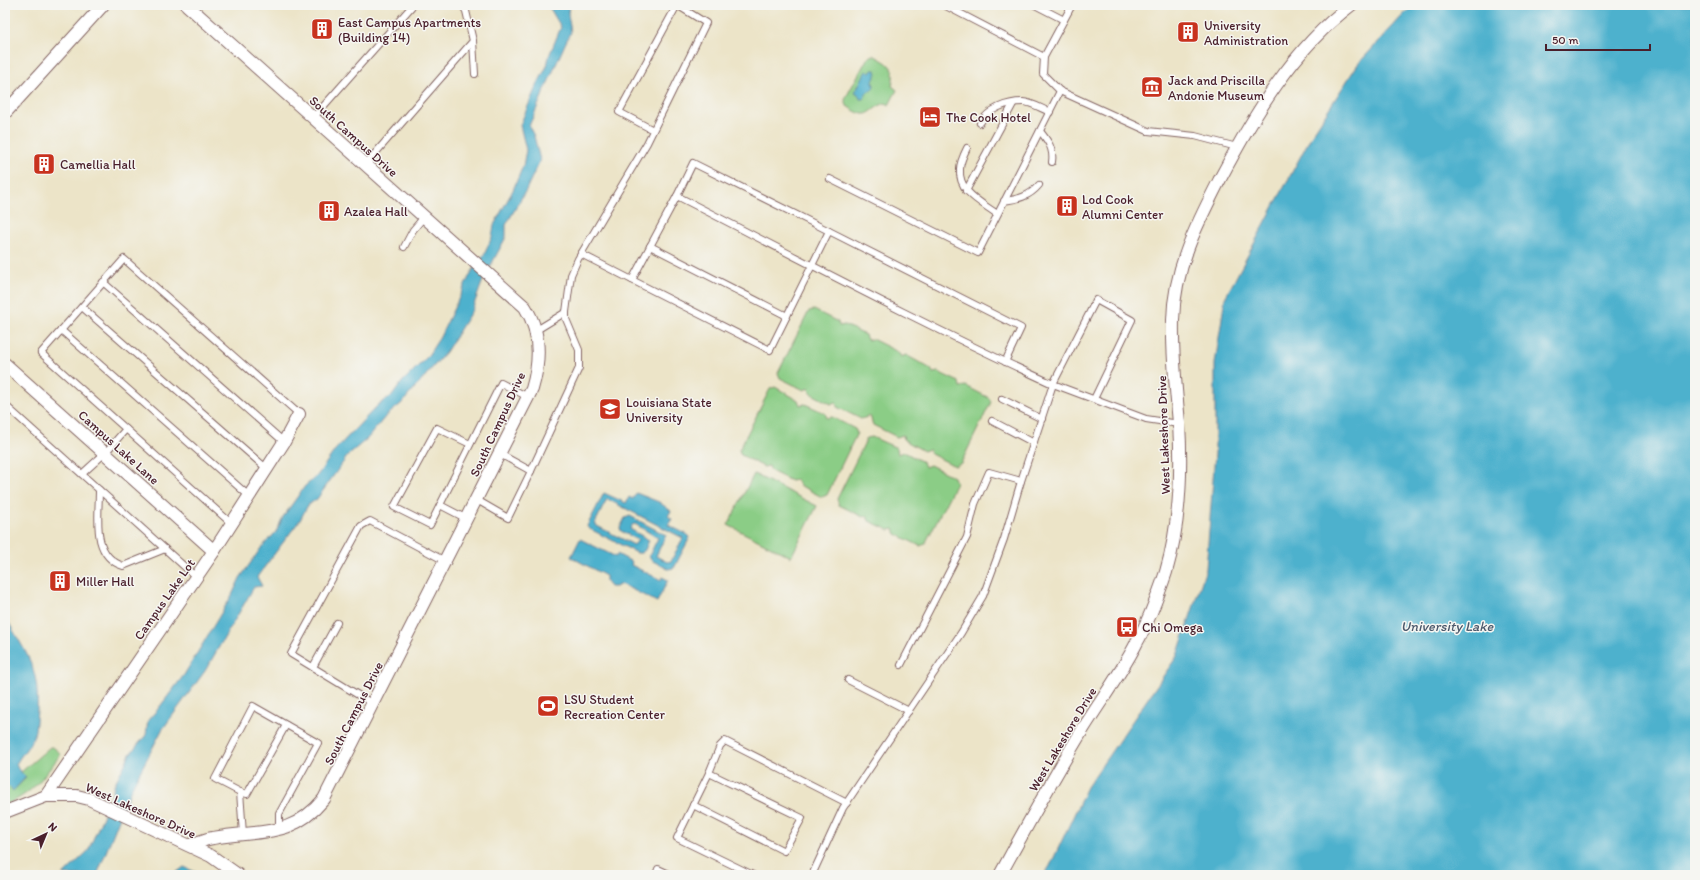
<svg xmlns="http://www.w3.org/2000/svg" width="1700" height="880" viewBox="0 0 1700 880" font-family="Itim,sans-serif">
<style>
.green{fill:#8bcd86;stroke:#6a7658}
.water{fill:#4eb1cd;stroke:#4c687c;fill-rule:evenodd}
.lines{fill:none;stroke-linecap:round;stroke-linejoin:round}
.service-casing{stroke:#836462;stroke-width:8}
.minor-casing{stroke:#836462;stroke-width:14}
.service{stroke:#fff;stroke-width:6}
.minor{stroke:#fff;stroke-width:12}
.labels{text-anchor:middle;stroke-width:3;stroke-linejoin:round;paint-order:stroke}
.poi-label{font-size:13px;fill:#4a1f2b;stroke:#f6f6f2;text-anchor:start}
.street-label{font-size:13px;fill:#4a1f2b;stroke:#f6f6f2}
.water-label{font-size:14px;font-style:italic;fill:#4c596c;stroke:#f6f6f2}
</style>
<rect width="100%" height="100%" fill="#f6f6f2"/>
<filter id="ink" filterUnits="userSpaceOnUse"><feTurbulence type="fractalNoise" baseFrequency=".025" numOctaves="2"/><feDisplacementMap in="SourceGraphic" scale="8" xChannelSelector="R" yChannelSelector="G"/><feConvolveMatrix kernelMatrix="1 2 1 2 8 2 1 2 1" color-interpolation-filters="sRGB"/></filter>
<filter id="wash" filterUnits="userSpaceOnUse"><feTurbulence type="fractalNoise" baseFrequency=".012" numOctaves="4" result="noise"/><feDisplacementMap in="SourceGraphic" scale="16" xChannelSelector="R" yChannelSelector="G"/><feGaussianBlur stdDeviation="0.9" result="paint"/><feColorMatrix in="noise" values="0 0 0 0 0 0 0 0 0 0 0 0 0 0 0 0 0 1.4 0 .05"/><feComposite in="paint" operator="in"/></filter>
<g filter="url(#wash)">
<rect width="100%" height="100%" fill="#ece4c8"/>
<g class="green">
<path d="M873,55C890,64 896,67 892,86L897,90L889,105L886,103C867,109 871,123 847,106L845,99L867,59Z"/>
<polygon points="814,310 838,322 839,326 845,325 865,335 867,340 872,339 898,352 901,357 906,355 931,369 933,373 938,372 959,382 960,387 966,386 989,398 991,402 961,463 955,466 931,454 929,449 924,451 904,440 903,435 897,437 873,425 870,416 861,419 837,407 836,402 831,404 810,393 809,388 804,390 780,378 778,373 809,311"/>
<polygon points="775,387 798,400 800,405 805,404 825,413 827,418 832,417 855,429 857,433 827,495 822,497 799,485 796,480 791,481 771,471 769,466 764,467 741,455 739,450 770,389"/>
<polygon points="872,437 897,448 898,454 904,452 923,462 925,467 930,465 954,477 956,483 925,544 920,546 896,534 894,529 889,530 869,521 867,516 863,517 839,505 837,499 867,438"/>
<polygon points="754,474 817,506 791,557 728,525"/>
<path d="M50,747H53L61,754C43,777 34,793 5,805V787L7,785L13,791L26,778L21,772Z"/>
</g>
<g class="water">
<polygon points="548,5 569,5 568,14 571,32 565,44 529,126 534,136 540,160 526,190 506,225 506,237 483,280 472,310 446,352 402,403 385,417 367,439 349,454 317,499 308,505 300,520 257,577 262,586 254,587 205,671 162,730 131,789 97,875 63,875 88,851 111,798 114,785 130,754 146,735 148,720 158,709 184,675 232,595 240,578 261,548 276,532 283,517 305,486 317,476 335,450 378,405 392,396 402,382 427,357 440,337 471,273 484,255 492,237 494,225 513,190 523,166 526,150 520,125 536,87 547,66 549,56 561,27"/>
<polygon points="1415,5 1695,5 1695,875 1044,875 1050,866 1087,787 1177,656 1206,569 1215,454 1215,364 1225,298 1313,133 1358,64 1405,13"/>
<polygon points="871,70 875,70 877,73 873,81 874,86 872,90 867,92 863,99 860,99 858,94 855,92 866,71 870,72"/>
<path d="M604,493L626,503L629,497L633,499L636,493L659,502L671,511L668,516L672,519L668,525L688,535L690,537L674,568L668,569L651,560L649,556L658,538L635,524L632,525L630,529L649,540L645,550L641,553H637L588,528L587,526ZM607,499L683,538L671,561L667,562L656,556L666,535L630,516L625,518L620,528L621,531L638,540L634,545L597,526L595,523Z"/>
<polygon points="580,539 616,557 617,554 632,562 631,565 661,580 662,577 668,580 657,602 621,584 616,587 610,587 606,582 606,576 571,557"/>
<path d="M5,616C25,653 40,665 37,711C36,719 36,730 33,738C29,747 21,755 16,764L18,769L26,777L13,791L5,783Z"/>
<polygon points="184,867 202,875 173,875"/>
</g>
</g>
<g filter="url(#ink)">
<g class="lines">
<g class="service-casing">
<g id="service">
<polyline points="944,5 1044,57"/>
<polyline points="1035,5 1064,20"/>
<polyline points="473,41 475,74"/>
<polyline points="1060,91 1043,74 1044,57 1072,5"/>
<polyline points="313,118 413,5"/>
<path d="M980,123C989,109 1006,102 1023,102C1031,102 1042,109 1050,112"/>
<path d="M1040,131C1048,141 1054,149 1052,162"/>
<path d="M967,148C964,154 960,162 960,169C958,192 981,202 997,214"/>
<polyline points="365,165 473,41 466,11 462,5"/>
<polyline points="830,179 978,253 1060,91 1148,131 1195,136 1237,147"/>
<polyline points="966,191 1013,104"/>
<polyline points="677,196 693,163 829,231"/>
<path d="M1004,201C1018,199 1029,197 1039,185"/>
<polyline points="650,246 787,316"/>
<polyline points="404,247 413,230 424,217"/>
<polyline points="581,254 632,280"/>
<polyline points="103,282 284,442"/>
<polyline points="82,307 266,468"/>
<polyline points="61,330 249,496"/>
<polyline points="535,331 566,312 571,275 578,259 647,143 706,23 677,5 619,112 653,130"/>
<path d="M1005,362L1021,328L829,231L770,350L632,280L677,196C802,260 926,326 1053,384L1096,300L1132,320L1094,399"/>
<polyline points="1002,399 1042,419"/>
<polyline points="5,405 196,577"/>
<polyline points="992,421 1034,443"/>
<polyline points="126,429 232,524"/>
<polyline points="500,454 531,471"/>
<polyline points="82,474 105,453 126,429 41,353 124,259 299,414"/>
<path d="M99,490C99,518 91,555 123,566L165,549"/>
<polyline points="477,500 508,518 531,471 579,368 579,350 566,319 566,312"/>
<polyline points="440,505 430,525 394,507 437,428 470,444"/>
<polyline points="467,519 440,505 501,383 528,397"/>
<polyline points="901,665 967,537 975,504 989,472 1021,481"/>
<polyline points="313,667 337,623"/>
<polyline points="848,680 909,711"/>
<polyline points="373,704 291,654 361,526 370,521 445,561"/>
<polyline points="240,792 247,794 286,725"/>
<polyline points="693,805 784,851 802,818 709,773"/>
<polyline points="243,834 240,792 215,779 253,706 318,743 279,814 279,829"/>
<polyline points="656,875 658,869 671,875"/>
<polyline points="753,875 677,838 709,773 720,746 725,741 847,803"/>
<polyline points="812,875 843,808 961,633 983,596 1004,539 1021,481 1053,384 1146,419 1179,424"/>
</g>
</g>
<g class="minor-casing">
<g id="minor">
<path d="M187,5L525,307C541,332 540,362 532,389L324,799C290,840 259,829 213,838C205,839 197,843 190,845"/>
<polyline points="5,113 103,5"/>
<polyline points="5,364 214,551"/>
<polyline points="46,796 214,551 284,442 299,414"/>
<polyline points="5,812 46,796 77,796 89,799 211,856 238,875"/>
<path d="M1000,875C1025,829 1050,784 1077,739C1096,707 1119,677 1136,644C1148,622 1158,596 1166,572C1180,524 1182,472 1179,423C1176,389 1172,355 1173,320C1174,268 1197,224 1220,179C1254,115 1293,49 1351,5"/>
</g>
</g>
<use href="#service" class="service"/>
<use href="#minor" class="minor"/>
</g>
</g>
<defs>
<g id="building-square" transform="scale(1.15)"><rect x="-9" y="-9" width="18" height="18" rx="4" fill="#c8321e" stroke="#f6f6f2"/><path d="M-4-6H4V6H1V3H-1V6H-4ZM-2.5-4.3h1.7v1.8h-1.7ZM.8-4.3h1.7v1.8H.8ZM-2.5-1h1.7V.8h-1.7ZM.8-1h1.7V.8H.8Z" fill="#fff"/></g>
<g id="museum-square" transform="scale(1.15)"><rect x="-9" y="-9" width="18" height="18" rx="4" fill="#c8321e" stroke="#f6f6f2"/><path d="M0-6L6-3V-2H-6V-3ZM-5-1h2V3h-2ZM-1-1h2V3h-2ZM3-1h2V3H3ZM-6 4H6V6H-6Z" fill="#fff"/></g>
<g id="hotel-square" transform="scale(1.15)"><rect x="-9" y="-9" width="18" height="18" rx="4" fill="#c8321e" stroke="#f6f6f2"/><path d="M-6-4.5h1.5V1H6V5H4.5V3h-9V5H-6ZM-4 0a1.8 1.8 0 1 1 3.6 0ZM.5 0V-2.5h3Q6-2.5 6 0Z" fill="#fff"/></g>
<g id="university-square" transform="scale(1.15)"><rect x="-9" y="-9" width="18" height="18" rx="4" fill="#c8321e" stroke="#f6f6f2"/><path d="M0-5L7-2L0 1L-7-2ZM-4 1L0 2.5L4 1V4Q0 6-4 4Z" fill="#fff"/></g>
<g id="bus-square" transform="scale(1.15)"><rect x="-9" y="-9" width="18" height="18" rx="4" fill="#c8321e" stroke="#f6f6f2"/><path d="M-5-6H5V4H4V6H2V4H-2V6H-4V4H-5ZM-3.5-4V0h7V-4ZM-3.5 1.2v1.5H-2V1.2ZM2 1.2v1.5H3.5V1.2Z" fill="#fff"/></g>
<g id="stadium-square" transform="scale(1.15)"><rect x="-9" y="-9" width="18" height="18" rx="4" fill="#c8321e" stroke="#f6f6f2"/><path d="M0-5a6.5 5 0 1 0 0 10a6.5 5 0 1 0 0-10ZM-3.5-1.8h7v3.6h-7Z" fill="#fff"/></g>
</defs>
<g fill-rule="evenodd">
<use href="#building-square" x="322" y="29"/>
<use href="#building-square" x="1188" y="32"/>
<use href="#museum-square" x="1152" y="87"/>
<use href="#hotel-square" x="930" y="117"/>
<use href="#building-square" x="44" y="164"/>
<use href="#building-square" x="1067" y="206"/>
<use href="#building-square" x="329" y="211"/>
<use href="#university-square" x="610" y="409"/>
<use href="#building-square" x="60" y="581"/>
<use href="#bus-square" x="1127" y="627"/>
<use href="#stadium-square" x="548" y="706"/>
</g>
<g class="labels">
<g class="poi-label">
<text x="338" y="27">East Campus Apartments<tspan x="338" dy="15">(Building 14)</tspan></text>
<text x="1204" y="30">University<tspan x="1204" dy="15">Administration</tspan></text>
<text x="1168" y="85">Jack and Priscilla<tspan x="1168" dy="15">Andonie Museum</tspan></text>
<text x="946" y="122">The Cook Hotel</text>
<text x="60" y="169">Camellia Hall</text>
<text x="1082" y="204">Lod Cook<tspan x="1082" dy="15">Alumni Center</tspan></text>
<text x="344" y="216">Azalea Hall</text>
<text x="626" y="407">Louisiana State<tspan x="626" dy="15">University</tspan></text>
<text x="76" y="586">Miller Hall</text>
<text x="1142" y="632">Chi Omega</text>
<text x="564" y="704">LSU Student<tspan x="564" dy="15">Recreation Center</tspan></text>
</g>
<g class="street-label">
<text transform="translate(354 136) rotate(42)" y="5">South Campus Drive</text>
<text transform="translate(497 424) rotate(-65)" y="5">South Campus Drive</text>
<text transform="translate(1163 435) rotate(-92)" y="5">West Lakeshore Drive</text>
<text transform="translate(119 447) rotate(42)" y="5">Campus Lake Lane</text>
<text transform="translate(164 599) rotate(-55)" y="5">Campus Lake Lot</text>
<text transform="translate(353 713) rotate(-63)" y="5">South Campus Drive</text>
<text transform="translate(1062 739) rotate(-59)" y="5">West Lakeshore Drive</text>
<text transform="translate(141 810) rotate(24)" y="5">West Lakeshore Drive</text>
</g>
<g class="water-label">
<text x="1447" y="631">University Lake</text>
</g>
</g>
<rect width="1700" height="880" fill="none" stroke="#f6f6f2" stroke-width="20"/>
<g transform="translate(46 834) rotate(44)" stroke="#f6f6f2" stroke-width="3" paint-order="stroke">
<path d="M0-3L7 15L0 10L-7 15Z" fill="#4a1f2b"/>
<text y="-6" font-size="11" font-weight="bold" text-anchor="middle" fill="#4a1f2b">N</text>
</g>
<path d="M1546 44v6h104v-6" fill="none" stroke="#4a1f2b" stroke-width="2"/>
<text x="1552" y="44" font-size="12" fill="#4a1f2b" stroke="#f6f6f2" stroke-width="3" paint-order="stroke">50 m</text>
</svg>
